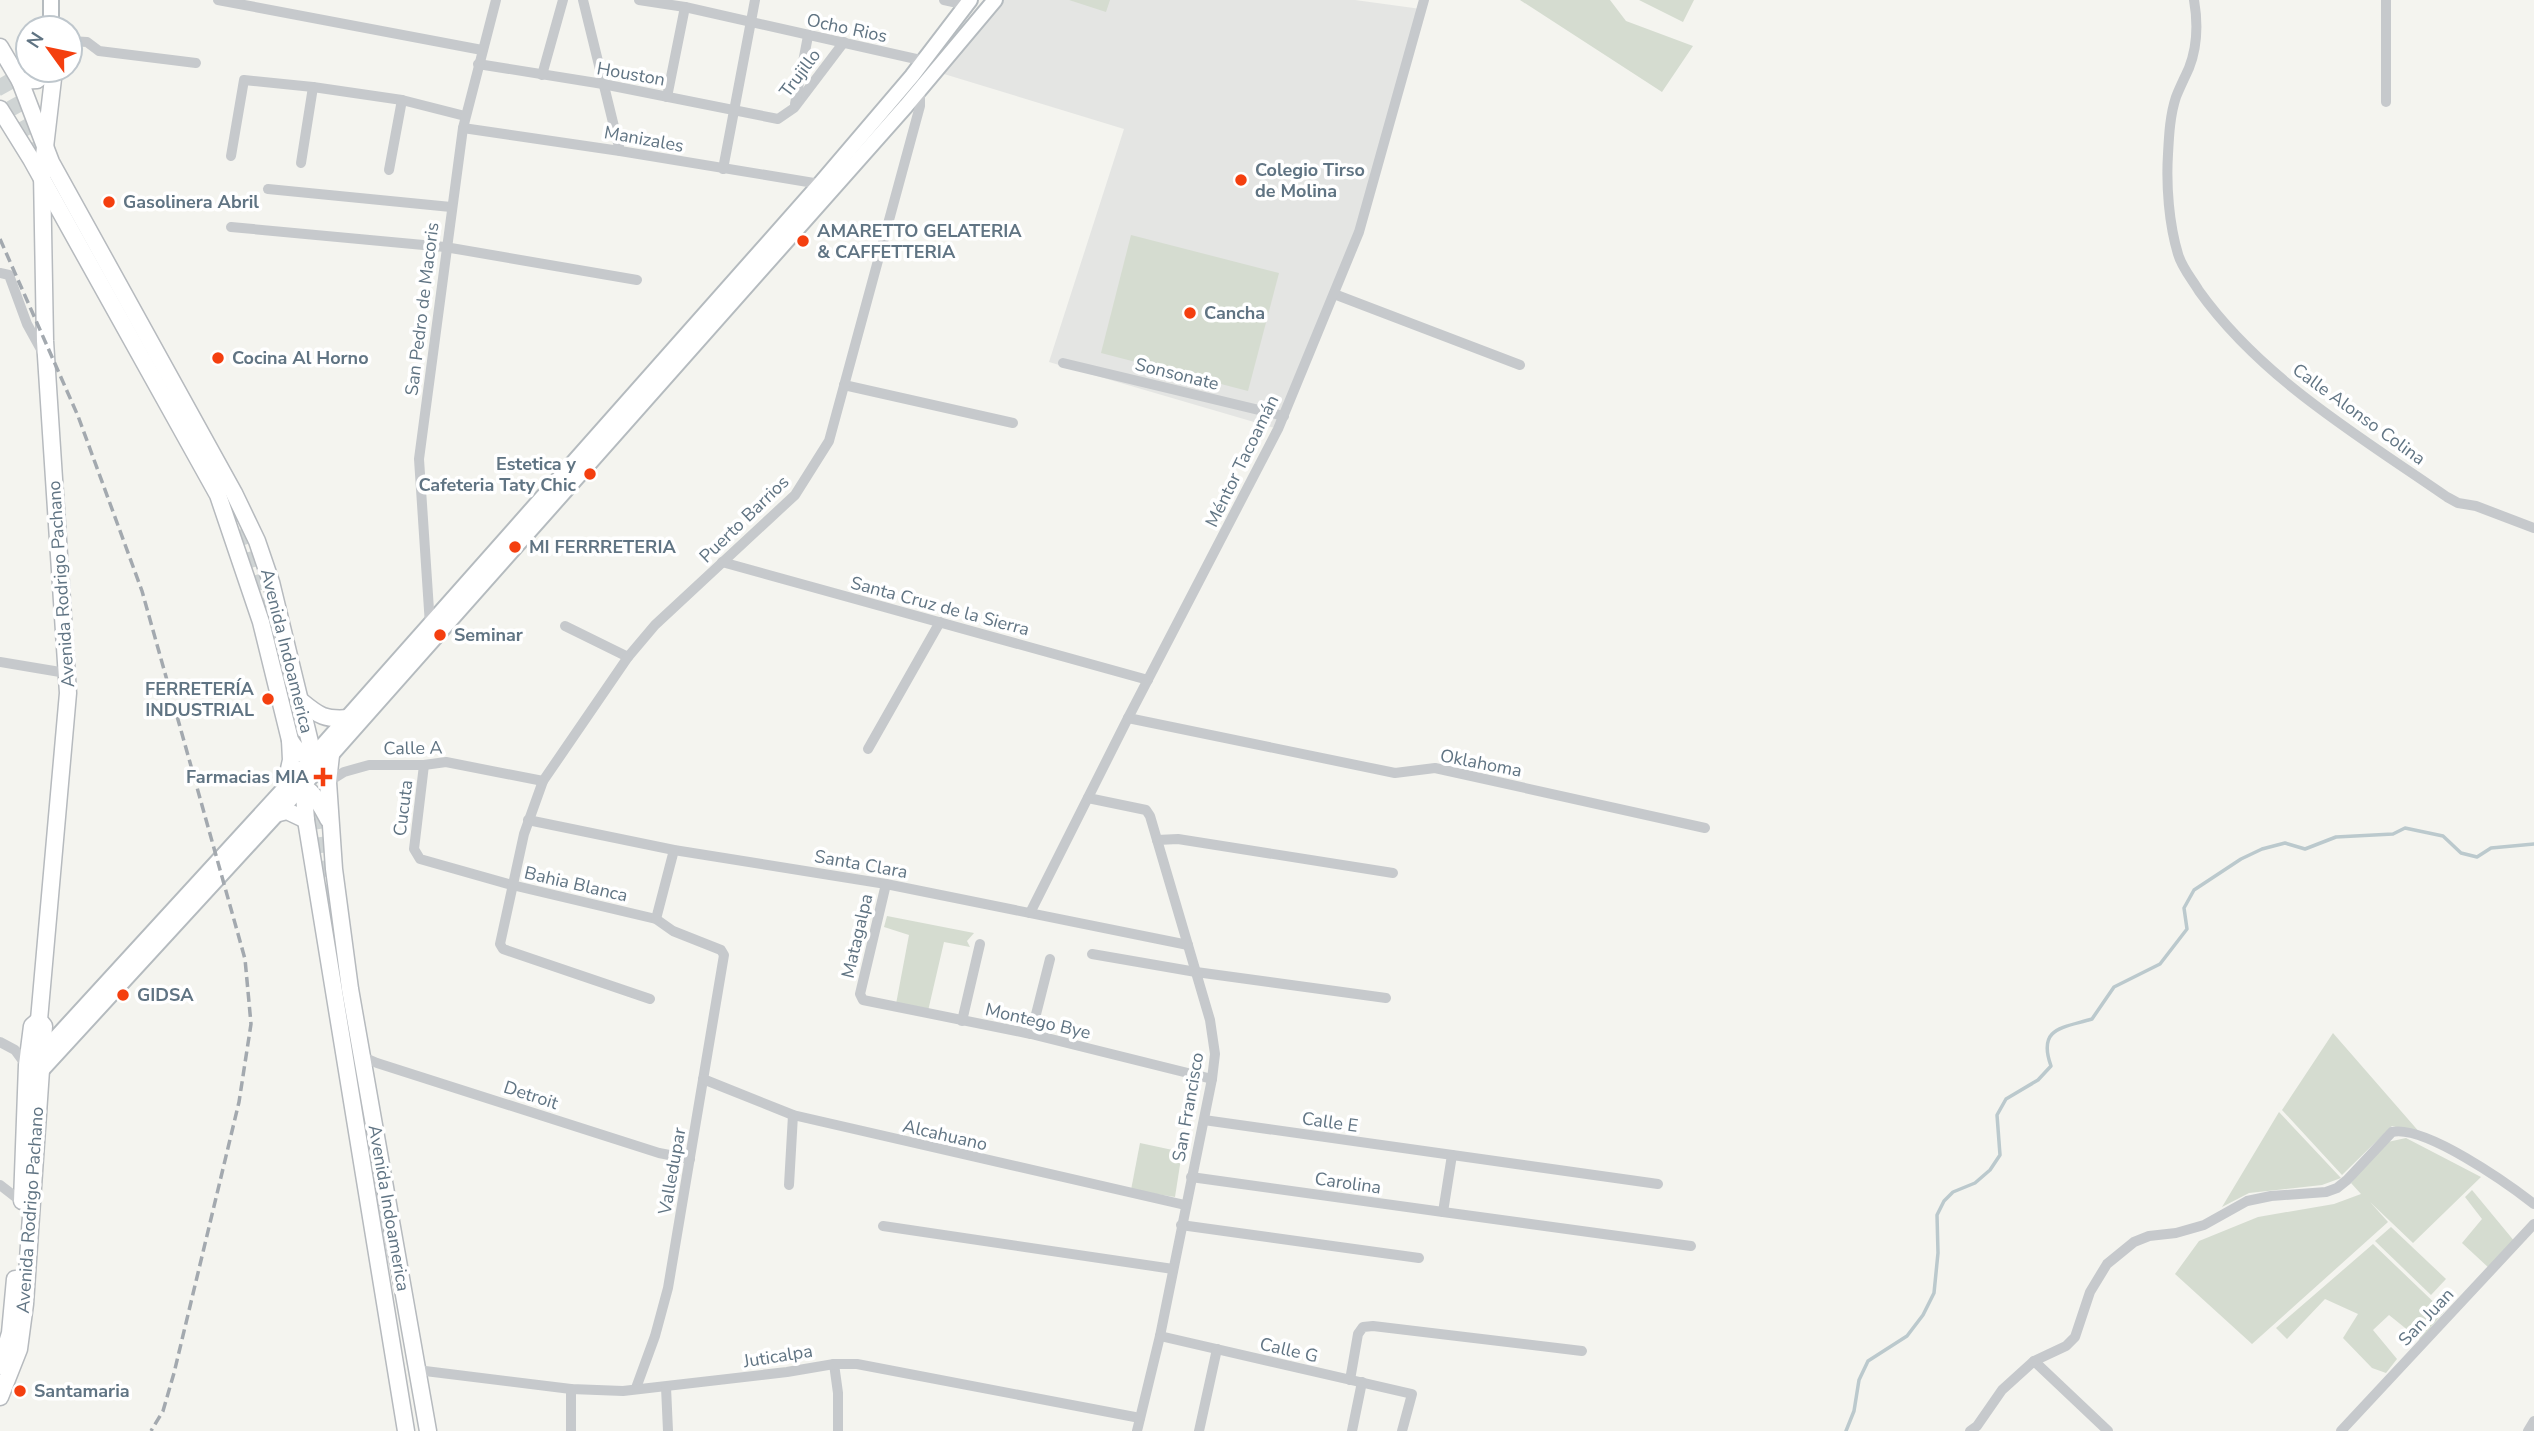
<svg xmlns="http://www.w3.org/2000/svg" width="2534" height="1431" viewBox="0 0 2534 1431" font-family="'Nunito Sans',sans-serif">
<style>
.built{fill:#e4e5e3}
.green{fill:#d5dcd0}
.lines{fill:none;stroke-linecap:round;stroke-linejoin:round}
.stream{stroke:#bbc9cd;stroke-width:3.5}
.primary-tunnel{stroke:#cfd4d4;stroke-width:16;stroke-dasharray:16 8;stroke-linecap:butt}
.secondary-casing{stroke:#b5bbbf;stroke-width:18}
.primary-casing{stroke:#b6babe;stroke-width:19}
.street{stroke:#c6c9cc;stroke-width:10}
.secondary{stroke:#fff;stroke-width:14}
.primary{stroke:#fff;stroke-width:16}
.rail{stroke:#a3a9af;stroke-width:3.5;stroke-dasharray:10 5;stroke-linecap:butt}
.poi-dot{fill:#f43f0f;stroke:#fff;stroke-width:2.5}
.labels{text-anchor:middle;stroke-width:7;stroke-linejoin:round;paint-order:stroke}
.street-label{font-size:18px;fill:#607483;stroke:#fff}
.poi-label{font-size:18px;font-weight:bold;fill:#607483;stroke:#fff;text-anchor:start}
</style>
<rect width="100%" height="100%" fill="#f4f4ef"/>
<polygon class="built" points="999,0 1355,0 1421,9 1359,232 1278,429 1049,362 1124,129 944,74"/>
<g class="green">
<polygon points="1069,0 1110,0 1106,12"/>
<polygon points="1520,0 1610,0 1626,21 1693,46 1662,92"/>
<polygon points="1639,0 1694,0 1683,22"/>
<polygon points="1131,235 1279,273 1248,391 1101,353"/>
<polygon points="887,916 974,933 967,941 970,947 944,942 928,1011 896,1004 909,935 884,927"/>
<polygon points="2333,1033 2421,1134 2392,1126 2342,1175 2282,1110"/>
<polygon points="2279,1112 2341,1178 2322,1185 2249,1193 2222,1207"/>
<polygon points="2406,1138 2481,1177 2413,1243 2370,1202 2388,1222 2252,1344 2175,1274 2199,1241 2258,1217 2334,1204 2361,1194 2351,1183 2383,1143"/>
<polygon points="1140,1143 1182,1152 1175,1197 1131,1190"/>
<polygon points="2472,1190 2515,1242 2489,1268 2462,1243 2482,1219 2465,1197"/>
<polygon points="2391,1227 2446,1279 2431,1295 2375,1241"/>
<polygon points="2373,1244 2444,1312 2420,1340 2389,1315 2373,1330 2397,1359 2386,1373 2372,1368 2343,1338 2358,1314 2325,1299 2287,1339 2276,1328"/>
</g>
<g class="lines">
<path class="stream" d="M1846,1431L1854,1411L1859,1380L1868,1361L1907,1336L1923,1315L1934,1293L1938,1253L1937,1215L1944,1201L1953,1192L1975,1183L1990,1170L2000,1155L1997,1115L2006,1099L2038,1080L2051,1066C2037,1027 2063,1028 2092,1019L2114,987L2160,964L2187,929L2184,908L2194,890L2241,859L2262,849L2285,843L2305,849L2336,837L2393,834L2405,828L2443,836L2461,853L2477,857L2491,848L2534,844"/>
<g class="primary-tunnel">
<polyline points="0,78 43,155"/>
<polyline points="235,506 290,698 305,761"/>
<polyline points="310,790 341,985 350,989"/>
</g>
<g class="secondary-casing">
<g id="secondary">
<polyline points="51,28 51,0"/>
<polyline points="308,762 820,184 912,76 970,0"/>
<polyline points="37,1052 41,1054 292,780"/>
<polyline points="36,1070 40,1072 331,755 906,106 995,0"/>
</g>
</g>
<g class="primary-casing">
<g id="primary">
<polyline points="0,47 20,81 51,162 234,493 257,541 271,582 317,771"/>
<polyline points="20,81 37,80 50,70"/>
<path d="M0,109L31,159L218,495L261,622L290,740C300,757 312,761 331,755L328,782L334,869L350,989L428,1431"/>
<path d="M301,701C319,716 325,720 349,718"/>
<polyline points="302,769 306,820 406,1431"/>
<path d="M285,787C307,777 319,802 328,819"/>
<polyline points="285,787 291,760 290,740"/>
<polyline points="275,814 287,811 306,820"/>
<polyline points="22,1201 27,1065 32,1026 39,1020"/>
<polyline points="0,1366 10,1333 15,1279"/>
<polyline points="0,1397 19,1349 25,1304 44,1026 39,1020 68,693 45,341 42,173 54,70"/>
</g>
</g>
<g class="street">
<polyline points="218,0 482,50"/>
<polyline points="583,0 620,151"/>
<polyline points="639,0 685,7 925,61"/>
<polyline points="944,0 967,5"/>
<path d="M2194,0C2198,23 2198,45 2189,68C2185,77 2180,87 2176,97C2170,115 2169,135 2168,154C2166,186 2169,224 2178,254C2182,268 2192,279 2199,291C2262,379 2359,436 2447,497L2458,503L2476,506L2534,528"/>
<polyline points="70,41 87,42 99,51 196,63"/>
<polyline points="478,64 603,84 778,119 794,108 844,42"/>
<polyline points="542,75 563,0"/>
<polyline points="667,97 685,7"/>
<polyline points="2386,102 2386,0"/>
<polyline points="795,104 808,36"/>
<polyline points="463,128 620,151 820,184"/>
<polyline points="231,156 244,80 313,87 402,100 465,116"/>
<polyline points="301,163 313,87"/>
<polyline points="723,169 755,0"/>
<polyline points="389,170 402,100"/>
<polyline points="268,189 451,207"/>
<polyline points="231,227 445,247 637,280"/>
<polyline points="0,273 9,275 27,324 43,353"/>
<polyline points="1334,294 1520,365"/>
<polyline points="1063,363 1284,416"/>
<polyline points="844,385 1013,423"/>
<polyline points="722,562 1148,680"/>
<polyline points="430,625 419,459 463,128 496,0"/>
<polyline points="565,626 628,657"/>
<polyline points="0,662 66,673"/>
<polyline points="1128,718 1395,773 1435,768 1705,828"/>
<polyline points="868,749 940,622"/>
<polyline points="424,765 414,849 420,859 512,885 656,919 673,931 721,950 724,955 668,1288 655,1336 636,1388"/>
<polyline points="328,782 344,772 369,765 424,765 446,762 543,781"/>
<polyline points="1088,798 1146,810 1150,816 1210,1020 1215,1054 1212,1079 1160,1336 1137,1431"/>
<polyline points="528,820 674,850 886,884 1188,945"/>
<polyline points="1157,840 1178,839 1393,873"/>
<polyline points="886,884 860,994 863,1000 1031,1034 1212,1079"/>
<polyline points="1030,913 1128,718 1278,429 1359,232 1424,0"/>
<polyline points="656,919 674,850"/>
<polyline points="1092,954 1196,972 1386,998"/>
<polyline points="650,999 503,949 500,944 524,834 543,781 628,657 655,625 795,495 829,441 920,106 920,89"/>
<polyline points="962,1021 980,944"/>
<polyline points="1031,1034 1050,959"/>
<polyline points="0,1042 15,1050 26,1065"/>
<polyline points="363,1057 377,1063 659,1153 690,1159"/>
<polyline points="703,1079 793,1115 1185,1205"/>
<polyline points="1204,1120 1658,1184"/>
<polyline points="1191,1177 1443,1212 1452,1155"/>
<polyline points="0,1185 22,1202"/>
<polyline points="789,1185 793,1115"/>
<polyline points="1443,1212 1691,1246"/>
<polyline points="1181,1225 1419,1258"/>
<polyline points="883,1226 1173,1269"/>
<polyline points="1160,1336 1412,1394 1402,1431"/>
<polyline points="2034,1361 2108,1431"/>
<polyline points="834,1364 838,1393 838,1431"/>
<polyline points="417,1370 571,1389 623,1391 787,1372 834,1364 857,1364 1140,1418"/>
<polyline points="1350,1380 1358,1334 1363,1327 1373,1326 1582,1351"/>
<polyline points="666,1387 668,1431"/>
<polyline points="571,1431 571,1389"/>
<polyline points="1199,1431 1217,1349"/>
<polyline points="1352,1431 1362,1382"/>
<path d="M1970,1431L1977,1426L2002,1390L2034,1361L2066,1346L2075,1337L2090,1292L2107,1264L2134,1242L2149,1236L2176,1233L2204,1225L2247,1201L2271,1196L2326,1192L2337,1188L2347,1180L2392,1132C2425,1125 2507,1183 2534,1204"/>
<polyline points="2341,1431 2534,1224"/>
<polyline points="2528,1431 2534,1421"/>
</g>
<use href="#secondary" class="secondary"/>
<use href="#primary" class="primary"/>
<polyline class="rail" points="0,239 78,416 142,591 245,959 251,1024 239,1102 174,1373 163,1411 151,1431"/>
</g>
<g class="poi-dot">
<circle cx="1241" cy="180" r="7"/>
<circle cx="109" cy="202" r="7"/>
<circle cx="803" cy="241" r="7"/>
<circle cx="1190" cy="313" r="7"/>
<circle cx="218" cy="358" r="7"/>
<circle cx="590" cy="474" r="7"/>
<circle cx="515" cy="547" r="7"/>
<circle cx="440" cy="635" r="7"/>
<circle cx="268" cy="699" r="7"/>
<path d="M319.5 766.5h7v7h7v7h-7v7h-7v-7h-7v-7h7z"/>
<circle cx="123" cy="995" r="7"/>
<circle cx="20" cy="1391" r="7"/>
</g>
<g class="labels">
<g class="street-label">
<text transform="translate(847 28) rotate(12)" y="6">Ocho Rios</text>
<text transform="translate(800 73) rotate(-53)" y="6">Trujillo</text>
<text transform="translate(631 74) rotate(10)" y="6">Houston</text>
<text transform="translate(644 139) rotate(10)" y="6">Manizales</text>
<text transform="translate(422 309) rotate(-83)" y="6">San Pedro de Macoris</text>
<text transform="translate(1177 374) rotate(14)" y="6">Sonsonate</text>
<text transform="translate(2359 414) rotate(36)" y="6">Calle Alonso Colina</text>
<text transform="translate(1242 461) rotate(-64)" y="6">Méntor Tacoamán</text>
<text transform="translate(744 519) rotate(-44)" y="6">Puerto Barrios</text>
<text transform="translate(61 584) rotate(-94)" y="6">Avenida Rodrigo Pachano</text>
<text transform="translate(940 606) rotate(15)" y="6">Santa Cruz de la Sierra</text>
<text transform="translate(287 651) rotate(76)" y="6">Avenida Indoamerica</text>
<text transform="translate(413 748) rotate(-1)" y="6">Calle A</text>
<text transform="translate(1481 763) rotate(11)" y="6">Oklahoma</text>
<text transform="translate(403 808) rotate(-83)" y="6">Cucuta</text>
<text transform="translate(861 864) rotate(10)" y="6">Santa Clara</text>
<text transform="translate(576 884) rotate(13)" y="6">Bahia Blanca</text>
<text transform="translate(857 936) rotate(-77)" y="6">Matagalpa</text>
<text transform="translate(1038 1021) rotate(13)" y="6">Montego Bye</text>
<text transform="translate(531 1095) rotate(18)" y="6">Detroit</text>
<text transform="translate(1188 1107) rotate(-80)" y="6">San Francisco</text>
<text transform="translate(1330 1122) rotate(8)" y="6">Calle E</text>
<text transform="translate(945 1135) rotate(13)" y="6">Alcahuano</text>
<text transform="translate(672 1171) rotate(-80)" y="6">Valledupar</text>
<text transform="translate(1348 1183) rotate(8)" y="6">Carolina</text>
<text transform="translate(389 1208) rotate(80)" y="6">Avenida Indoamerica</text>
<text transform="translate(30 1210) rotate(-86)" y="6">Avenida Rodrigo Pachano</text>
<text transform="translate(2426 1317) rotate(-47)" y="6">San Juan</text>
<text transform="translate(1289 1350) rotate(13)" y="6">Calle G</text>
<text transform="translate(778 1356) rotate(-9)" y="6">Juticalpa</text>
</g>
<g class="poi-label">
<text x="1255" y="176">Colegio Tirso<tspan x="1255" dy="21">de Molina</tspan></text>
<text x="123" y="208">Gasolinera Abril</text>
<text x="817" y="237">AMARETTO GELATERIA<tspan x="817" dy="21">&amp; CAFFETTERIA</tspan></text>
<text x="1204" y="319">Cancha</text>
<text x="232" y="364">Cocina Al Horno</text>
<text x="576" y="470" text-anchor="end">Estetica y<tspan x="576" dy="21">Cafeteria Taty Chic</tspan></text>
<text x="529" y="553">MI FERRRETERIA</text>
<text x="454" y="641">Seminar</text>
<text x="254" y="695" text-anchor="end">FERRETERÍA<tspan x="254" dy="21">INDUSTRIAL</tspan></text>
<text x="309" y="783" text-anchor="end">Farmacias MIA</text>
<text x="137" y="1001">GIDSA</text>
<text x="34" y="1397">Santamaria</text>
</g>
</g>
<g transform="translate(49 49) rotate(303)"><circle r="33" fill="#ffffff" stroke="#bfc7cd" stroke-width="2"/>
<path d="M0-5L12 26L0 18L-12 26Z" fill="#f43f0f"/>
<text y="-10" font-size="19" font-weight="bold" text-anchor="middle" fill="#607483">N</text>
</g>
</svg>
